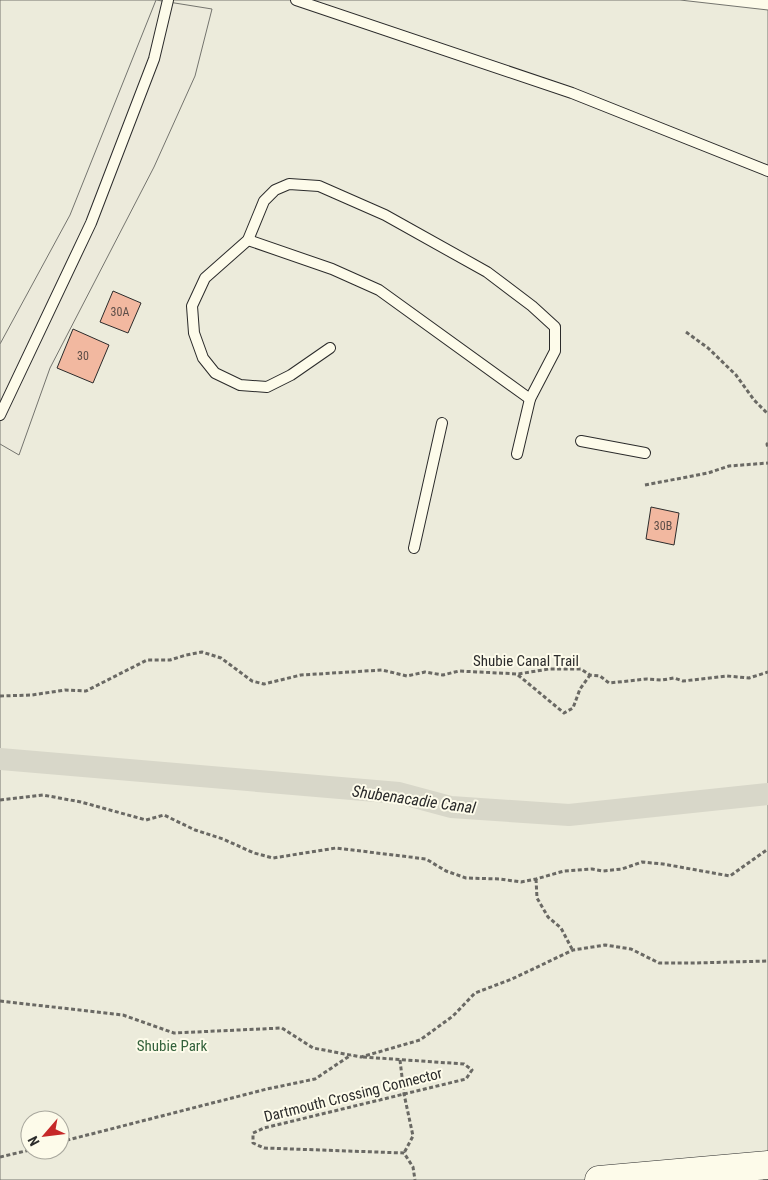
<svg xmlns="http://www.w3.org/2000/svg" width="768" height="1180" viewBox="0 0 768 1180" font-family="'Roboto Condensed',sans-serif">
<style>
.green{fill:#ecebdb;stroke:#74746e;fill-rule:evenodd}
.parking{fill:#eceadb;stroke:#74746e}
.lines{fill:none;stroke-linecap:round;stroke-linejoin:round}
.canal{stroke:#d8d7c9;stroke-width:22}
.building{fill:#f2b8a0;stroke:#2b2b2b}
.service-casing{stroke:#2b2b2b;stroke-width:12}
.motorway-casing{stroke:#2b2b2b;stroke-width:29}
.path{stroke:#6a6964;stroke-width:3;stroke-dasharray:4 2.5;stroke-linecap:butt}
.service{stroke:#fdfbea;stroke-width:10}
.motorway{stroke:#fdfbea;stroke-width:28}
.labels{text-anchor:middle;stroke-width:4;stroke-linejoin:round;paint-order:stroke}
.number-label{font-size:12px;fill:#5d4e48}
.street-label{font-size:15px;fill:#2b2b2b;stroke:#fdfbea}
.park-label{font-size:15px;fill:#34623c;stroke:#fdfbea}
.water-label{font-size:16px;font-style:italic;fill:#2b2b2b;stroke:#fdfbea}
</style>
<rect width="100%" height="100%" fill="#fdfbea"/>
<path class="green" d="M0,0H680L768,10V1180H0ZM30,1120H60V1150H30Z"/>
<polygon class="parking" points="156,0 212,9 195,76 154,167 50,368 19,455 0,444 0,344 70,215"/>
<g class="lines">
<polyline class="canal" points="0,759 399,793 451,807 569,815 768,794"/>
</g>
<g class="building">
<polygon points="113,291 141,303 128,333 100,322"/>
<polygon points="73,329 109,345 93,383 57,368"/>
<polygon points="651,507 679,513 674,545 646,539"/>
</g>
<g class="lines">
<g class="service-casing">
<g id="service">
<polyline points="296,0 572,93 768,171"/>
<polyline points="248,240 332,269 379,290 530,399"/>
<polyline points="330,348 291,375 267,387 240,385 215,373 203,358 194,333 192,306 205,278 248,240 264,201 275,190 289,184 319,186 385,215 487,272 532,306 555,327 555,351 530,399 517,454"/>
<polyline points="0,415 91,223 154,59 168,0"/>
<polyline points="581,441 645,453"/>
<polyline points="414,548 442,423"/>
</g>
</g>
<g class="motorway-casing">
<polyline id="motorway" points="599,1180 768,1165"/>
</g>
<g class="path">
<polyline points="686,332 708,348 736,375 754,400 768,414"/>
<polyline points="768,443 767,444 768,449"/>
<polyline points="645,485 708,473 729,466 768,463"/>
<polyline points="518,675 564,713 573,708 580,689 590,675"/>
<polyline points="0,696 32,695 65,690 86,691 147,660 170,660 186,655 202,652 221,658 252,681 264,684 301,675 382,670 407,676 425,672 443,675 459,671 518,674 549,669 581,669 590,675 600,676 609,683 647,679 662,680 674,678 683,681 727,676 749,678 768,672"/>
<polyline points="0,800 43,795 81,802 146,820 164,815 195,830 223,839 254,853 273,858 336,848 426,859 446,871 466,878 500,879 521,882 536,879 564,871 592,869 603,871 622,869 642,862 663,864 730,876 768,849"/>
<polyline points="536,879 537,898 548,917 561,928 572,949"/>
<polyline points="0,1001 123,1015 174,1033 282,1028 313,1048 361,1057 420,1040 453,1016 475,993 512,979 573,950 605,945 631,949 659,963 694,963 768,961"/>
<polyline points="363,1057 464,1064 472,1070 466,1079 264,1128 253,1133 253,1143 264,1148 404,1153 413,1167 415,1180"/>
<polyline points="400,1060 404,1094 413,1136 404,1153"/>
<polyline points="60,1142 267,1089 315,1079 351,1055"/>
<polyline points="0,1157 30,1150"/>
</g>
<use href="#service" class="service"/>
<use href="#motorway" class="motorway"/>
</g>
<g class="labels">
<g class="number-label">
<text x="120" y="316">30A</text>
<text x="83" y="360">30</text>
<text x="663" y="530">30B</text>
</g>
<g class="street-label">
<text x="526" y="666">Shubie Canal Trail</text>
<text transform="translate(353 1095) rotate(-14)" y="5">Dartmouth Crossing Connector</text>
</g>
<g class="park-label">
<text x="172" y="1051">Shubie Park</text>
</g>
<g class="water-label">
<text transform="translate(414 799) rotate(8)" y="6">Shubenacadie Canal</text>
</g>
</g>
<g transform="translate(45 1135) rotate(242)"><circle r="24" fill="#fdfbea" stroke="#a9a89e"/>
<path d="M0-4L9 19L0 12L-9 19Z" fill="#c62828"/>
<text y="-8" font-size="14" font-weight="bold" text-anchor="middle" fill="#2b2b2b">N</text>
</g>
</svg>
